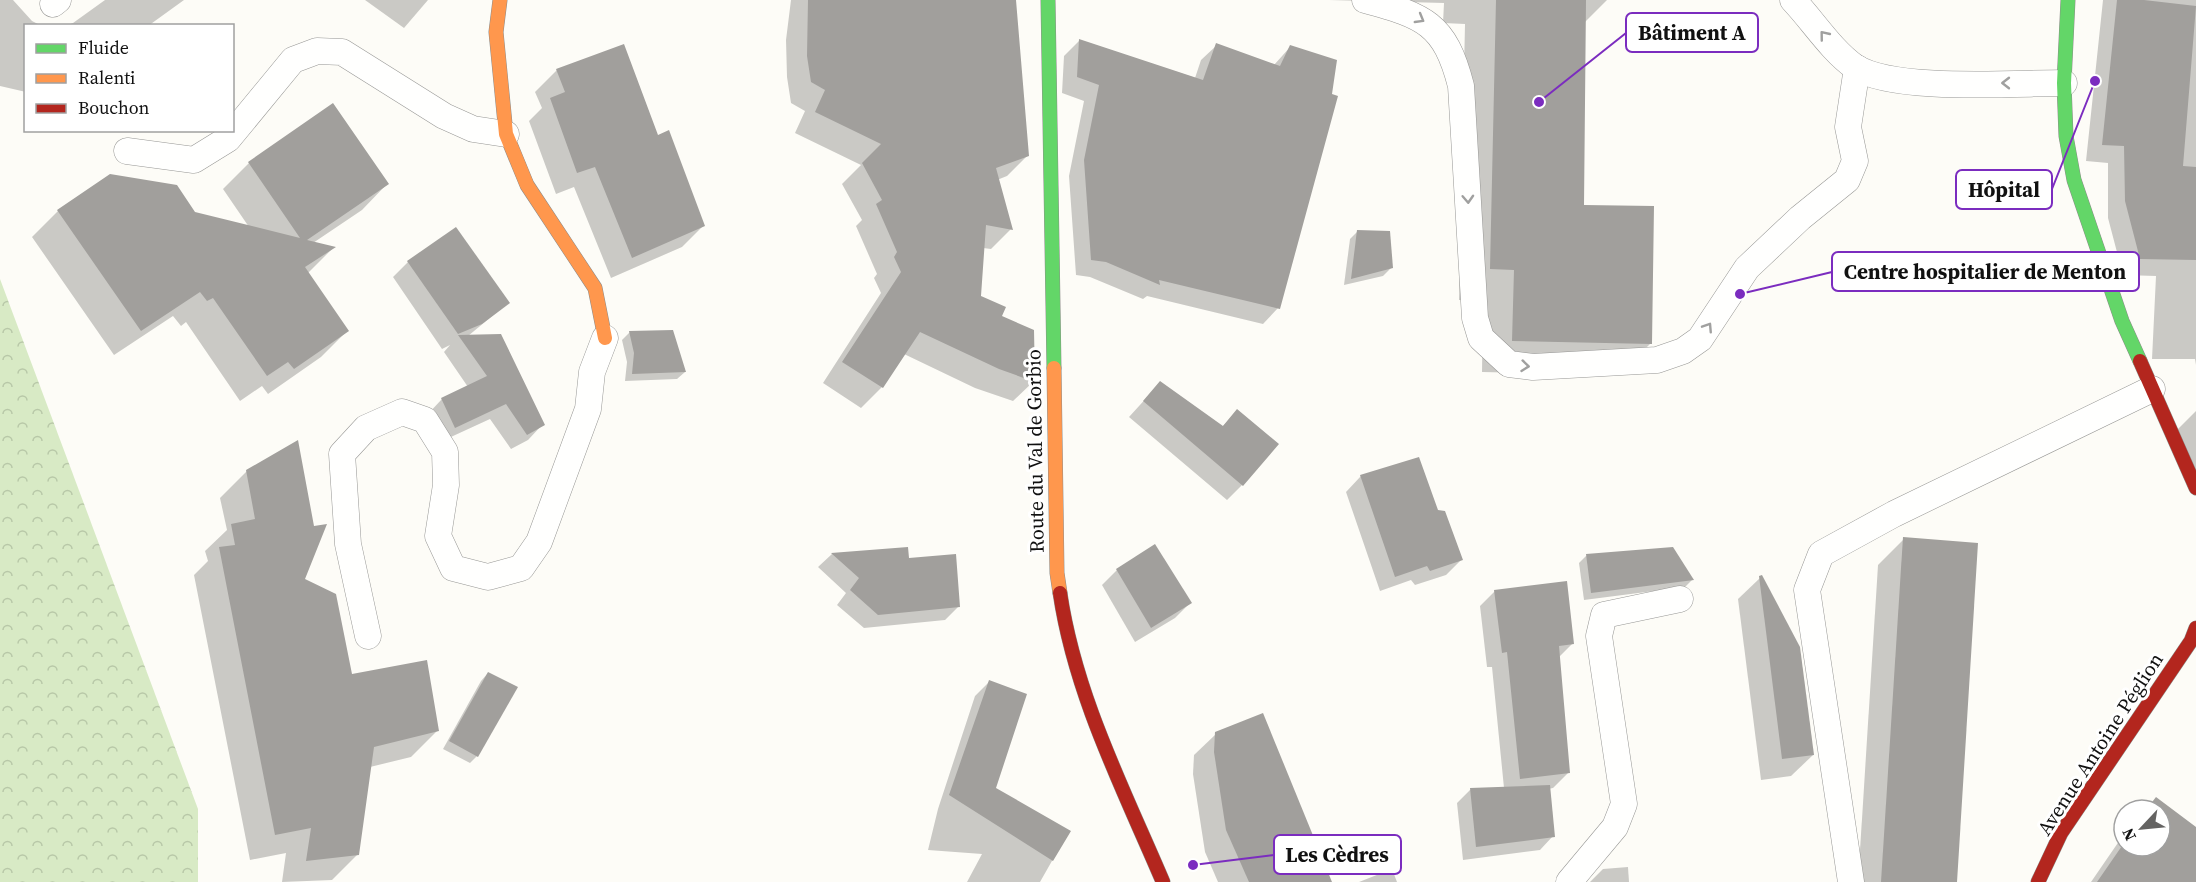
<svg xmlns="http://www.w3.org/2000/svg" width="2196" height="882" viewBox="0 0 2196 882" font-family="'Source Serif 4',serif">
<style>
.forest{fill:url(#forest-crowns)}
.shadow{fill:#0003}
.building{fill:#a19f9c}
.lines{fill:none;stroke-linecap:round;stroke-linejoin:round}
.lane-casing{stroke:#979795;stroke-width:27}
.fast-casing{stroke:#8e8d8b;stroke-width:15}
.slow-casing{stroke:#8e8d8b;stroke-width:15}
.jam-casing{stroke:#8e8d8b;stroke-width:15}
.lane{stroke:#fffffe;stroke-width:26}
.fast{stroke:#63d668;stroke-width:14}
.slow{stroke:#ff974d;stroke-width:14}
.jam{stroke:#b3261e;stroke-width:14}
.oneway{stroke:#a0a09f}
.labels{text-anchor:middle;stroke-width:6;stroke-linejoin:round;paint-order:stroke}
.street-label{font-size:20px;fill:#111;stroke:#fff}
.leader{fill:none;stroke:#7b2cbf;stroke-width:2}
.callout-dot{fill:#7b2cbf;stroke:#fff;stroke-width:2}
.callout{fill:#fff;stroke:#7b2cbf;stroke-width:2}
.callout-label{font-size:21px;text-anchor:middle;font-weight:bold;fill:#111}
</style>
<defs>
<pattern id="forest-crowns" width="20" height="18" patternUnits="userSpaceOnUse" patternTransform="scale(1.5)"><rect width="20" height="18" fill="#d8eac5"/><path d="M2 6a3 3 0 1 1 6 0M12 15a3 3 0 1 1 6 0" fill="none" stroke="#b8c8a8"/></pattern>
</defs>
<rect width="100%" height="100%" fill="#fdfcf7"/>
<polygon class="forest" points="0,279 198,809 198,882 0,882"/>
<g class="shadow">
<polygon points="0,0 13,0 32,21 42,26 26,26 26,92 0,86"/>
<polygon points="105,0 184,0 148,26 65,26 73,23"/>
<polygon points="365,0 428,0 404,28"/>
<polygon points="791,0 991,0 1028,155 1007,176 997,180 1011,229 991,249 983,248 979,297 1000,316 1034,381 1013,401 975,388 904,354 882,387 861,408 823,383 881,293 874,278 877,274 856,226 862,220 842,184 861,165 795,133 805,111 791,103 787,77 786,40"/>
<polygon points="1329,0 1607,0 1584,23 1582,206 1650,344 1619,375 1482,372 1483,301 1459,300 1465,24 1443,23 1444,3"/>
<polygon points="2103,0 2196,0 2196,365 2195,359 2152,359 2156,276 2123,275 2108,218 2108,163 2086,161"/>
<polygon points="1080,40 1195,78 1201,60 1217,45 1274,65 1291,46 1278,308 1263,324 1147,296 1143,299 1090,277 1076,275 1069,176 1084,101 1062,93 1064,56"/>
<polygon points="557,70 657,137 703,226 682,247 611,278 574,187 556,194 529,121 542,108 535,92"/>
<polygon points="332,106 387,184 362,210 313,243 333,248 308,273 347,331 321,357 268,394 262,386 240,401 186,322 181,326 173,316 114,355 32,237 58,211 194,213 249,227 223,189 249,163"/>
<polygon points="1358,231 1391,268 1383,276 1344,285 1350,239"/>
<polygon points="408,262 508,303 468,336 543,424 528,440 511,449 490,419 440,442 427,415 442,399 468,387 444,352 450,345 442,349 393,277"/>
<polygon points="630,332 685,372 677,379 625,381 627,362 622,340"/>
<polygon points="1160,383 1222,427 1237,411 1242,485 1227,500 1129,417"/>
<polygon points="2196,411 2196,471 2177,430"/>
<polygon points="247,471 351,675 437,731 411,757 370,767 358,854 332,880 282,882 286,853 250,860 194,575 208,561 205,551 227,530 220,498"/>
<polygon points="1361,476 1437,512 1461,560 1446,575 1415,585 1411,580 1380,591 1346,492"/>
<polygon points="1904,539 1955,882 1858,882 1878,565"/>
<polygon points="907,548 907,560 958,607 945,620 864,628 837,605 846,593 818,567 832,554"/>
<polygon points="1586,556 1692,580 1685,587 1584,600 1579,563"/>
<polygon points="1117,570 1190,603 1175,618 1135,642 1102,585"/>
<polygon points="1760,578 1813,755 1791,776 1761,780 1738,599"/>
<polygon points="1495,591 1573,643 1559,657 1568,773 1553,788 1548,789 1553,836 1540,850 1463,860 1457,803 1470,790 1504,788 1492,667 1487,667 1480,606"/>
<polygon points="488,673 477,756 470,763 443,749 481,681"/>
<polygon points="989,682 995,789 1069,831 1040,882 967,882 982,854 928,850 938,809 975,696"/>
<polygon points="1216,734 1331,882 1218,882 1205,852 1193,774 1194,755"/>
<polygon points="2156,799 2196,829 2196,882 2091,882 2124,834 2124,846 2160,846 2160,810 2144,810"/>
<polygon points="1628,867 1629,882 1590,882 1603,869"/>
<polygon points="1392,869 1397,882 1359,882"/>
</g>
<g class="building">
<polygon points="808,0 1016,0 1029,156 996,168 1013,230 986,225 981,296 1006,307 1002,316 1034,330 1035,382 999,369 920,332 883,388 842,362 901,272 894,257 897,252 876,204 882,200 862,163 881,144 815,112 825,90 811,82 807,56"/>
<polygon points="1496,0 1586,0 1584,205 1654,206 1652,344 1512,341 1514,270 1490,269"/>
<polygon points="2117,0 2144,0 2196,6 2183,166 2196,167 2196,260 2140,259 2125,201 2124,146 2102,145"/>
<polygon points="1079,39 1203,80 1216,43 1280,66 1290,45 1337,60 1332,94 1338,96 1280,309 1159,280 1160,285 1106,262 1091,260 1084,160 1099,85 1077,77"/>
<polygon points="624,44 658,135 669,130 705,226 632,258 595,167 577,173 550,98 565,92 556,69"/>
<polygon points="333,103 389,184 307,240 336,247 305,267 349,331 294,369 288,362 267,376 213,298 207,301 200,292 141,331 57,210 110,174 177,185 195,212 300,238 248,162"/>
<polygon points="456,227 510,303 482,324 458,334 407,261"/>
<polygon points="1357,230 1390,231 1393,268 1351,279"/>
<polygon points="673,330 686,372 632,374 634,353 629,331"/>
<polygon points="501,334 545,425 527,435 506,404 455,428 441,398 487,376 458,335"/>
<polygon points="1160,381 1223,426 1237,409 1279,444 1243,486 1143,401"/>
<polygon points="298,440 314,526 327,524 305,579 336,594 352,674 427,660 439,731 374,747 359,855 306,861 311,828 275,835 219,547 235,545 231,524 255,519 246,470"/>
<polygon points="1419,457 1438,510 1445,511 1463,560 1430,571 1427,566 1395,577 1360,475"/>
<polygon points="1903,537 1978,543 1957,882 1881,882"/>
<polygon points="1155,544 1192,603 1151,628 1116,569"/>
<polygon points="908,547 909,558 956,554 960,607 878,615 850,590 859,578 831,553"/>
<polygon points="1673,547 1694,580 1591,593 1586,554"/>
<polygon points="1762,575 1800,647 1814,755 1782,759 1759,576"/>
<polygon points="1567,581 1574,644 1559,646 1570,773 1520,779 1507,652 1502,653 1494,590"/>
<polygon points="488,672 518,687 478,757 449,741"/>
<polygon points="989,680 1027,694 996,788 1071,831 1053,861 949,795"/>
<polygon points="1263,713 1332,882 1249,882 1226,830 1214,752 1215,732"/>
<polygon points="1550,785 1555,837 1476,847 1470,788"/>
<polygon points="2156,797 2196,827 2196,882 2097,882 2124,843 2124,846 2160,846 2160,810 2146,810"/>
</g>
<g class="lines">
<g class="lane-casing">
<g id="lane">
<path d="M1365,0C1424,16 1445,23 1461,86L1475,318L1481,338L1509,364L1533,367L1657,360L1683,351L1700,339L1747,268L1800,218L1847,180L1855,161L1848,127L1857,68"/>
<path d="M1793,0C1813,21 1831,50 1855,67C1894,92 2015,83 2064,83"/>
<polyline points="53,4 58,0"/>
<polyline points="127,151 194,160 228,139 293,60 317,51 342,52 444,116 473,129 506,134"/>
<polyline points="368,636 348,544 342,454 366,428 402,412 425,420 445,452 446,485 438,536 453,568 488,577 521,568 539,542 588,409 592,372 605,338"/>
<polyline points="1569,882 1615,827 1624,804 1599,636 1604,615 1680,599"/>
<polyline points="1851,882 1807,590 1821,554 1894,514 2152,389"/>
</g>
</g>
<g class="fast-casing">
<g id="fast">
<polyline points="1048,0 1054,368"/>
<polyline points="2068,0 2064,83 2066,136 2074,180 2122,321 2140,361"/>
</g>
</g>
<g class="slow-casing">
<g id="slow">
<polyline points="500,0 496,32 506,134 527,185 595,288 605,338"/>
<polyline points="1054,368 1057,573 1060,593"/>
</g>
</g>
<g class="jam-casing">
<g id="jam">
<polyline points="2140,361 2196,488"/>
<path d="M1060,593C1075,695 1123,788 1163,882"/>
<polyline points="2038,882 2061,833 2191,641 2196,628"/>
</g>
</g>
<use href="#lane" class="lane"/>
<use href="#fast" class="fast"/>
<use href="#slow" class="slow"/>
<use href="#jam" class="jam"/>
</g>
<defs><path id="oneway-chevron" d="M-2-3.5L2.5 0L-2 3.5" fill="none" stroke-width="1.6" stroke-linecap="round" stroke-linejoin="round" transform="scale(1.5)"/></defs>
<g class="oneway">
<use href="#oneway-chevron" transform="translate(1420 19) rotate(30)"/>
<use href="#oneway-chevron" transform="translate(1824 35) rotate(-129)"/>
<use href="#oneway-chevron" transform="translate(2006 83) rotate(-180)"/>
<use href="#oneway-chevron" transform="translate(1468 199) rotate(87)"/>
<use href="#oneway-chevron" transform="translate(1708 327) rotate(-57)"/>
<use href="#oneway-chevron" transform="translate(1525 366) rotate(6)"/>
</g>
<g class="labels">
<g class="street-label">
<text transform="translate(1035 451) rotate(-91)" y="7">Route du Val de Gorbio</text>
<text transform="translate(2100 744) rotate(-57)" y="7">Avenue Antoine Péglion</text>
</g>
</g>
<path class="leader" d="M1539 102L1626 33M2095 81L2052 189M1740 294L1832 272M1193 865L1274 855"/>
<g class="callout-dot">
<circle cx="1539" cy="102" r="6"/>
<circle cx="2095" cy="81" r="6"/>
<circle cx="1740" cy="294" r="6"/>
<circle cx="1193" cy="865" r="6"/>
</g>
<g class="callout">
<rect x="1626" y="13" width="132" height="39" rx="6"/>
<rect x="1956" y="170" width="96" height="39" rx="6"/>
<rect x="1832" y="252" width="307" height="39" rx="6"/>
<rect x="1274" y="835" width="127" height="39" rx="6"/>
</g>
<g class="callout-label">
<text x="1692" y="40">Bâtiment A</text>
<text x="2004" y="197">Hôpital</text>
<text x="1985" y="279">Centre hospitalier de Menton</text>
<text x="1337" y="862">Les Cèdres</text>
</g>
<rect x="24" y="24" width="210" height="108" fill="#ffffff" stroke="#a0a0a0" stroke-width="1.5"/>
<rect x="36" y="44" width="30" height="9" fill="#63d668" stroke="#a0a0a0" stroke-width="1.5"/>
<text x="78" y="54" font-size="18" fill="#111111">Fluide</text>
<rect x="36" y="74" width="30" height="9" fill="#ff974d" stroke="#a0a0a0" stroke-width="1.5"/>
<text x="78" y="84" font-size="18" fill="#111111">Ralenti</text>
<rect x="36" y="104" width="30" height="9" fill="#b3261e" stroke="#a0a0a0" stroke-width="1.5"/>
<text x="78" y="114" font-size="18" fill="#111111">Bouchon</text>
<g transform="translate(2142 828) rotate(244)"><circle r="28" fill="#ffffff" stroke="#a0a0a0" stroke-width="1.5"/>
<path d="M0-4.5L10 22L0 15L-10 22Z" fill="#646362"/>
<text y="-9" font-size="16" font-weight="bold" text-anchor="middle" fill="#111111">N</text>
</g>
</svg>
